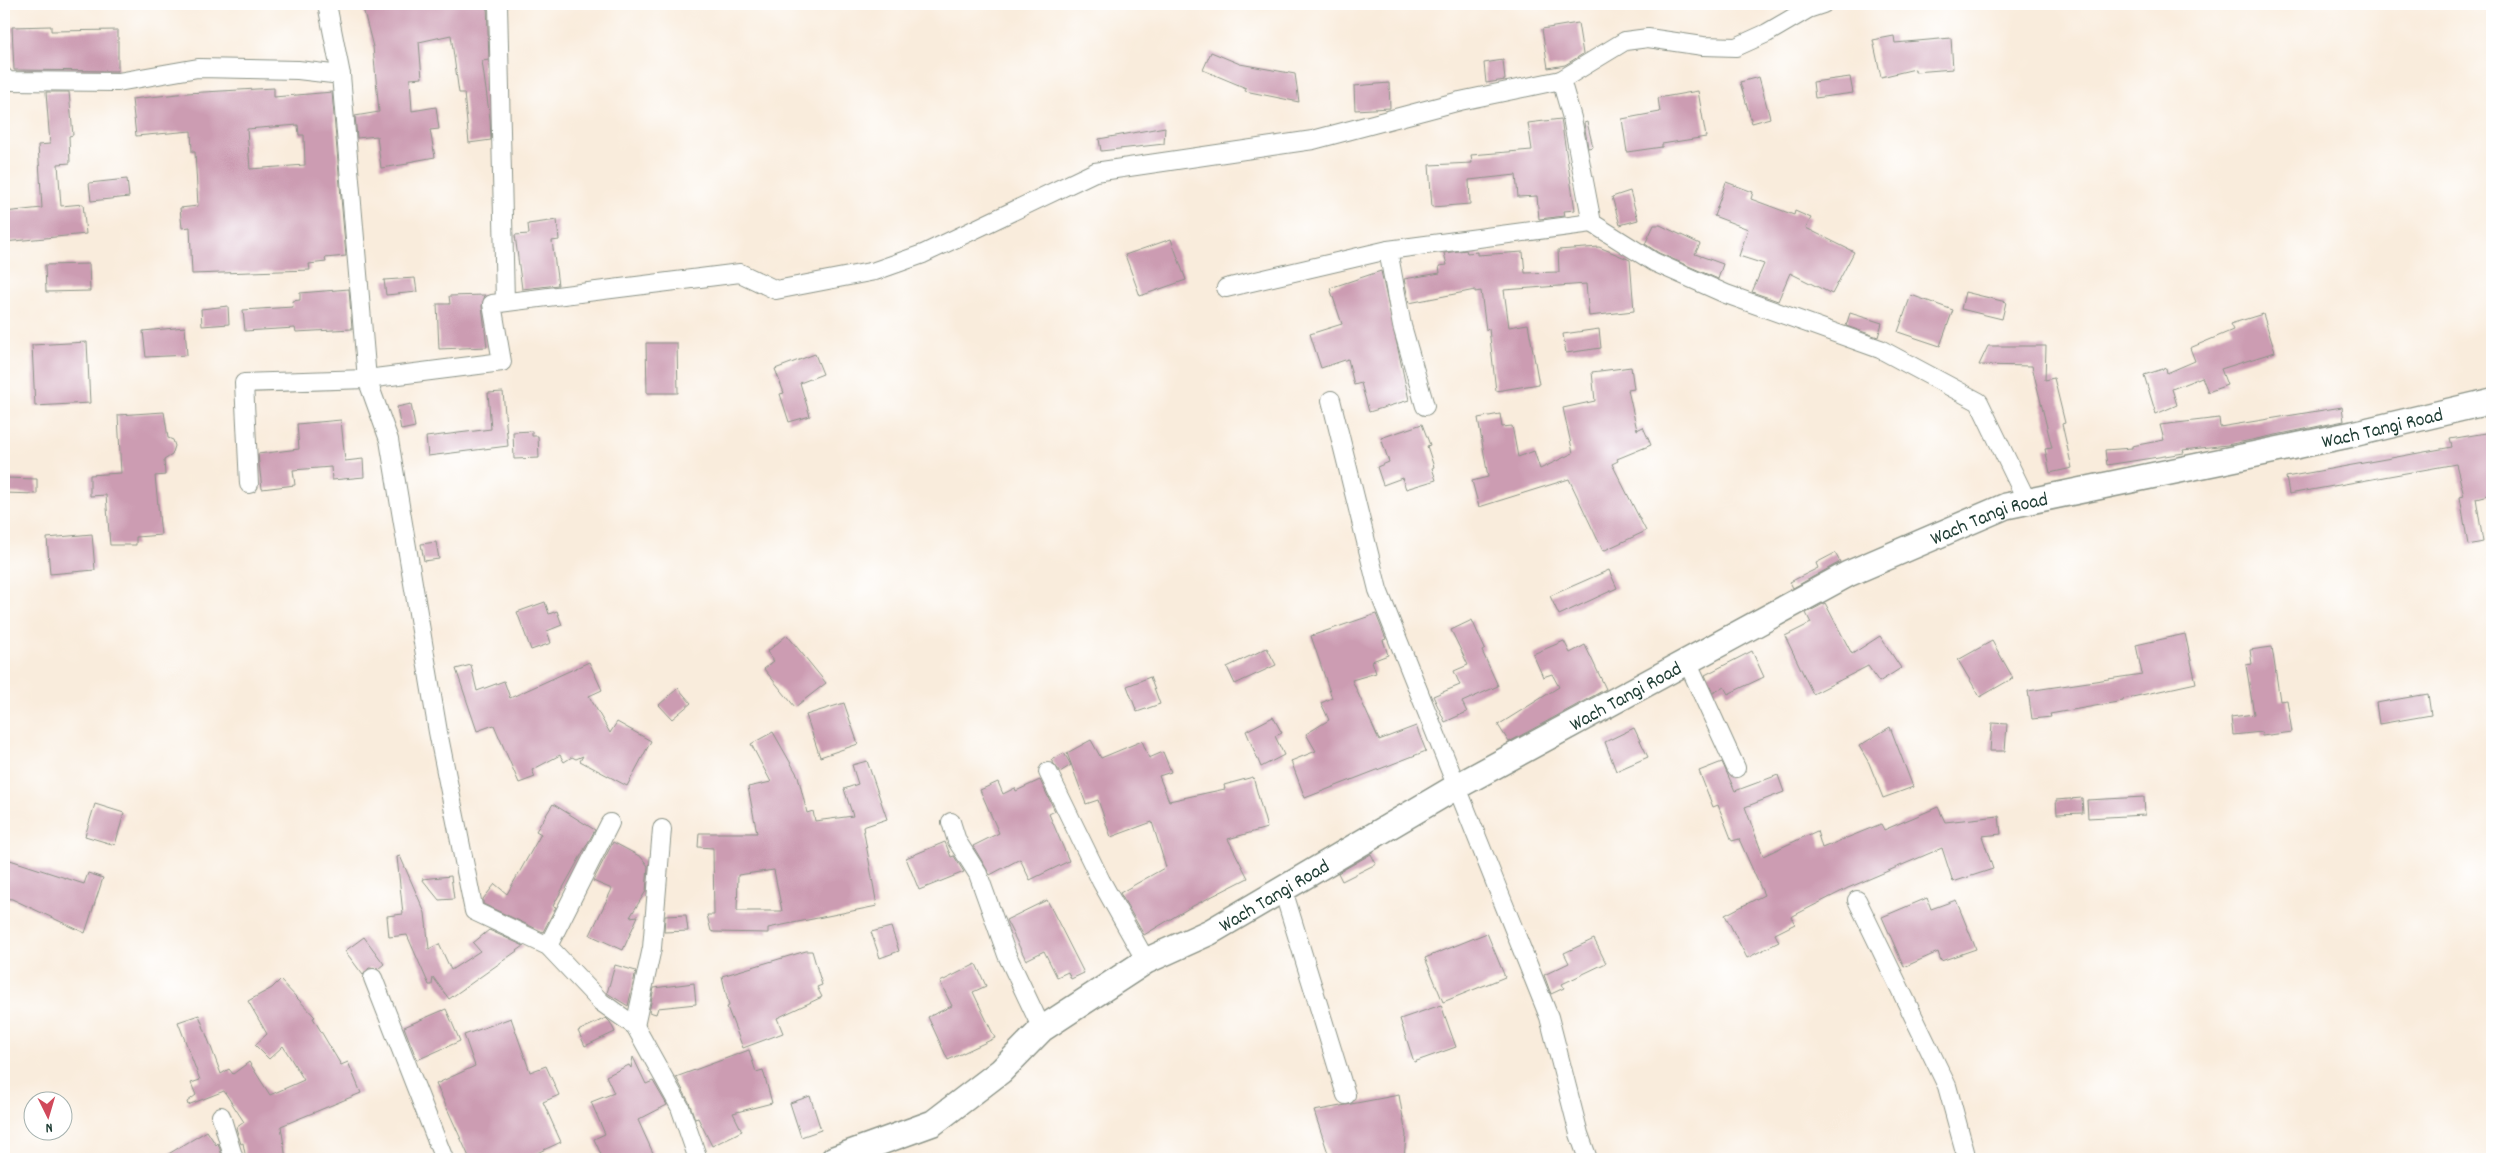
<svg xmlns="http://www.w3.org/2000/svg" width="2496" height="1163" viewBox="0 0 2496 1163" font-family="Dekko,sans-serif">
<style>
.building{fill:#cc9cb2;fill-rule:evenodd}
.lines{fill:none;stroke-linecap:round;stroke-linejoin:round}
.minor-casing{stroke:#8c9488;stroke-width:20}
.secondary-casing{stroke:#8c9488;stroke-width:28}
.minor{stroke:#fff;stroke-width:18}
.secondary{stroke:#fff;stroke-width:25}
.labels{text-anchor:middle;stroke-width:4;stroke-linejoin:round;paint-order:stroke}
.street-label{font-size:20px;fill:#1f3d34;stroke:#fff}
</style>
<rect width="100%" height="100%" fill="#fff"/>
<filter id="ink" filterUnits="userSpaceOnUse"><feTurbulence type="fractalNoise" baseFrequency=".02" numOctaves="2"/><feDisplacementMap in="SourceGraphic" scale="10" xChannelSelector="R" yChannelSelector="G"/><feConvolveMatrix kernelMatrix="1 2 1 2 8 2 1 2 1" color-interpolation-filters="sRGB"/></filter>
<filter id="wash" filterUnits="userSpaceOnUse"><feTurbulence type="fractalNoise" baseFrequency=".0096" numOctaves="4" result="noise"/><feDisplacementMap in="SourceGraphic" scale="20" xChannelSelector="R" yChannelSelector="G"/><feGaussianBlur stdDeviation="1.12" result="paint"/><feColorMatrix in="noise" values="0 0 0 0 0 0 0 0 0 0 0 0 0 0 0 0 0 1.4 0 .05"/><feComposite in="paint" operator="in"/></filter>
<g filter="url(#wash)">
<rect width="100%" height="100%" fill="#f9ecdc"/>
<g id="blocks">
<g class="building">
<polygon points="362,4 400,4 401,7 416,4 487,4 489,60 482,61 490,119 491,140 469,143 464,93 459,93 451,35 419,42 422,78 410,79 412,111 436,107 439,129 430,130 435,157 408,162 408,164 381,168 377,136 357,138 355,116 379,112 373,47"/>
<polygon points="1578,23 1583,54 1565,65 1548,68 1542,29"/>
<polygon points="51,26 51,31 118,30 118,71 14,70 12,27"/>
<polygon points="1894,36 1895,43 1951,38 1953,69 1915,72 1915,69 1881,77 1873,40"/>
<polygon points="1211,52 1240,64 1295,74 1299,102 1245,91 1246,88 1203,70"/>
<polygon points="1503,60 1505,80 1486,83 1484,63"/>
<polygon points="1759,77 1770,118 1752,123 1740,82"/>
<polygon points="1850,77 1853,93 1815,98 1813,82"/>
<polygon points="1389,83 1390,108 1355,110 1354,86"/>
<path d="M274,88V97L332,92L346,256L325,258L326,262L309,264L310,270L192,274L190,227L182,228L180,208L198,206L195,152H192L191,131L136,136L132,99L187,93ZM298,125L299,135H304L305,165L250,169L247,129Z"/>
<polygon points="1698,91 1706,137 1662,144 1662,147 1627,152 1622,119 1660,112 1658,98"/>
<polygon points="46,92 69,92 73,135 69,136 70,163 58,164 61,206 83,204 86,234 4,242 4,212 42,208 38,145 50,144"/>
<polygon points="1561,119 1575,210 1564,211 1565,216 1539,219 1537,196 1518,197 1516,175 1469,180 1470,204 1432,207 1429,165 1472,163 1471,155 1532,150 1528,123"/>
<polygon points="1587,122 1593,147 1588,148 1584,123"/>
<polygon points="1165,127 1164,144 1101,151 1099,139"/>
<polygon points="127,179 129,197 91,201 89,183"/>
<polygon points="1726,182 1753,192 1751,199 1794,215 1795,211 1811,218 1806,228 1854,252 1832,294 1790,273 1778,301 1752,292 1764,264 1739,256 1748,229 1714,216"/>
<polygon points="1630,191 1638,220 1620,225 1612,197"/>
<polygon points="557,220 559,240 552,241 558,285 522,289 515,235 529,234 528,224"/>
<polygon points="1654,225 1660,225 1700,244 1695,254 1723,264 1718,279 1659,253 1645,244"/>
<polygon points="1171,239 1186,280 1140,296 1125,255"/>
<polygon points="1599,247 1630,260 1634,311 1589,316 1586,284 1504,290 1509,327 1528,324 1539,384 1496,391 1489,329 1486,330 1481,291 1475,292 1475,290 1409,303 1404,279 1440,273 1439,266 1447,265 1444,253 1466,250 1467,253 1477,252 1477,255 1523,252 1525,273 1559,272 1558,250"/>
<polygon points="89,264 90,291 46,292 45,265"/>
<polygon points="1381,271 1409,400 1369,412 1361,383 1354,385 1348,359 1321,368 1310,334 1342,324 1330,288"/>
<polygon points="415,278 417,292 386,295 384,280"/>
<polygon points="349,289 352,329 296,332 295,328 245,331 243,310 293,307 292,301 300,300 300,293"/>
<polygon points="1965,292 2006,302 2002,319 1961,309"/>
<polygon points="485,295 482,306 487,347 439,349 437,304 450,304 449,296"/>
<polygon points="1911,295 1953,310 1940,346 1898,332"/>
<polygon points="228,306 229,324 202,326 201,309"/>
<polygon points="1850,313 1882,323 1878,337 1846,326"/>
<polygon points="2263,314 2275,352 2221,369 2227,385 2208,392 2202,377 2172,389 2177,405 2156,414 2144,375 2166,368 2167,373 2195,361 2190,348 2233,330 2230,324"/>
<polygon points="185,327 187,355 146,357 143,331"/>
<polygon points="1599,329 1601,348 1566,353 1563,334"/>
<polygon points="87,342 90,403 35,406 32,345"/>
<polygon points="646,343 677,343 678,393 647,393"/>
<polygon points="1988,346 2046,346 2045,380 2054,378 2065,423 2062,424 2072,468 2050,473 2045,449 2052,448 2032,366 1979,365"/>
<polygon points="815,354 823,374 800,383 810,416 789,422 780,394 784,393 775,369"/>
<polygon points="1631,367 1634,389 1628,390 1637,430 1643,427 1651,445 1617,459 1618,461 1612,464 1646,531 1603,551 1569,479 1479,507 1472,481 1488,477 1478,418 1500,414 1502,427 1512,426 1518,457 1534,451 1540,469 1573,453 1563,408 1595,401 1592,372"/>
<polygon points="503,392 508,446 428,456 426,437 491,429 488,393"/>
<polygon points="411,404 415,427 401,430 397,407"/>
<polygon points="2342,407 2344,421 2227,445 2183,450 2184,453 2107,465 2105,450 2132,448 2132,446 2164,440 2160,425 2219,418 2220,427"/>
<polygon points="164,412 168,438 173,440 175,446 172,455 164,460 165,475 155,476 161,535 136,537 136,545 110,545 106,495 90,496 90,475 121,473 118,415"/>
<polygon points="341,420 345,461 363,459 364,477 332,480 331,467 293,470 295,485 262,489 258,454 299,449 297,424"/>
<polygon points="1422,424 1430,445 1427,446 1434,467 1432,468 1436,480 1406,489 1402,478 1383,485 1377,467 1389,462 1381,438"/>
<polygon points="532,431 532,436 538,436 539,458 514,459 513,432"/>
<polygon points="2492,432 2492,494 2476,498 2483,542 2468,545 2460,497 2464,496 2456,464 2289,494 2286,477 2452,447 2450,439"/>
<polygon points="4,478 37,479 37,494 4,493"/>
<polygon points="92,534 95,570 50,574 47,538"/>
<polygon points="436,542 439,559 424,561 421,544"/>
<polygon points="1835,553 1840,562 1793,588 1790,582 1818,568 1816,563"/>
<polygon points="1609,570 1617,588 1559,615 1550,596"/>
<polygon points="545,602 549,614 557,611 562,625 547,631 551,643 531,650 517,612"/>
<polygon points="1825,603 1852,654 1880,636 1901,668 1879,682 1868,666 1813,694 1785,636 1811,623 1806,613"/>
<polygon points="1376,614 1386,639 1383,640 1388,655 1372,661 1376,673 1352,680 1379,740 1416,726 1426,751 1305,798 1291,761 1316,751 1306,734 1329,720 1321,703 1332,698 1311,636"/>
<polygon points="1472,620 1485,649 1482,651 1498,686 1462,702 1467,712 1445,722 1433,696 1460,685 1454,671 1468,665 1451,630"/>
<polygon points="2185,634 2196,683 2123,699 2123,701 2050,714 2051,717 2032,719 2028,691 2142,674 2136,645"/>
<polygon points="787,635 826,683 795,707 764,669 774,661 767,652"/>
<polygon points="1564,641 1570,653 1585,645 1606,689 1509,742 1498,725 1559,687 1552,674 1543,677 1533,654"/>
<polygon points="1992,641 2013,678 1980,697 1958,660"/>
<polygon points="2272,647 2280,701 2287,700 2292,732 2262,736 2261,732 2233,735 2231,717 2254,714 2246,665 2252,664 2250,650"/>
<polygon points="1267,648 1276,665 1235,684 1227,667"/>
<polygon points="1752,651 1764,677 1728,694 1724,687 1713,693 1705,675"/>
<polygon points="589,662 602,690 589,696 610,733 617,722 651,741 627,786 580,761 583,756 576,759 572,757 564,762 560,755 532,770 535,777 519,783 494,725 477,731 456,669 471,665 477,691 504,681 510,698"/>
<polygon points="1150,677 1160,704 1137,712 1127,686"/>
<polygon points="678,688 691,703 672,719 659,705"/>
<polygon points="2428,694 2431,715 2379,724 2376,703"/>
<polygon points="844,703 858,744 820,757 806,715"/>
<polygon points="1273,717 1282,733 1275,736 1284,755 1261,767 1246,731"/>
<polygon points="1992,723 2007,724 2005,751 1990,751"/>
<polygon points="1890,727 1913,787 1883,798 1869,763 1859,746"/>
<polygon points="1634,728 1648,757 1616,771 1605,742"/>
<path d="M773,732L798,776L807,813L813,811L815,821L853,816L844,789L858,784L852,765L867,761L887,819L863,827L877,906L768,928V933L714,932L711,931L707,915H714L713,848L698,847L699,833H757L748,787L771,782L751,744ZM774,870L782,911H737L738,875Z"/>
<polygon points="1091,740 1101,758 1142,741 1149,758 1163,752 1171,772 1159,776 1169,801 1225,789 1224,785 1253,777 1267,828 1228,839 1248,878 1189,908 1144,935 1120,893 1166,867 1152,822 1111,837 1098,800 1086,804 1067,753"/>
<polygon points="1064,753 1071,765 1060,772 1051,760"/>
<polygon points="1722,762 1735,791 1778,775 1784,792 1745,807 1763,856 1817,831 1822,848 1881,824 1884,830 1938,807 1945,822 1999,816 2001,834 1982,836 1993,869 1953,882 1942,848 1848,888 1791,917 1795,924 1775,934 1779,942 1747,958 1725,915 1764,895 1739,839 1732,841 1718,805 1713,807 1699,771"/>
<polygon points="1040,780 1055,811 1049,814 1069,861 1030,880 1020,859 990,875 973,846 999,833 980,790 998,782 1003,794 1015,788 1016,791"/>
<polygon points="2144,797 2145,815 2088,818 2087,800"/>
<polygon points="2082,798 2083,813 2057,814 2056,800"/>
<polygon points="95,804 124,813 115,845 85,836"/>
<polygon points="553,804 595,830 553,906 556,907 543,932 483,904 483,899 495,884 507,894 541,834 536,831"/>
<polygon points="613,842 641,857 648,866 646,891 630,917 638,916 623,950 590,935 612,889 593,881"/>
<polygon points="945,842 951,857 954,856 964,872 919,890 906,858"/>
<polygon points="1371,854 1376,864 1342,881 1338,873"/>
<polygon points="400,856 425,913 429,949 439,944 451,970 480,951 473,943 489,930 524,946 449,999 433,977 432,985 429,985 407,935 389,937 387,916 403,914 397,857"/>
<polygon points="4,858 84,884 88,873 103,878 85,933 12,899 4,898"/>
<polygon points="451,876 454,899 439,900 422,879"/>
<polygon points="1927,898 1931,909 1956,900 1976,949 1941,961 1938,952 1904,967 1882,917"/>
<polygon points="1047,900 1084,973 1071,979 1068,972 1057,977 1044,951 1026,960 1006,920"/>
<polygon points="686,915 688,931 664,932 665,916"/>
<polygon points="891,927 899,951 880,958 871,932"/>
<polygon points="1487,933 1505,977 1443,1002 1425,958"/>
<polygon points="364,937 384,964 378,969 369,968 363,975 345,951"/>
<polygon points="1594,939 1606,963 1562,984 1564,988 1551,994 1544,975 1569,963 1564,953"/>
<polygon points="806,951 812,951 822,985 817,987 822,997 777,1018 783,1033 743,1048 727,1007 729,1006 722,976"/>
<polygon points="976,964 986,986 973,992 995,1038 948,1060 928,1017 952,1006 940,982"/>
<polygon points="615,965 636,971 628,1006 607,993"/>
<polygon points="280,980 315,1017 313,1018 341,1065 348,1062 361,1093 281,1126 286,1159 246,1159 243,1143 241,1144 236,1128 244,1122 224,1091 188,1105 187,1102 196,1095 191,1083 200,1080 178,1022 199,1015 221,1074 229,1069 233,1074 249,1062 270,1095 304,1080 283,1046 269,1059 255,1045 267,1034 248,1001 272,988"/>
<polygon points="694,983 696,1004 658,1008 656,1014 649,1012 654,988"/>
<polygon points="1441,1005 1456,1047 1414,1062 1400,1019"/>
<polygon points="446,1009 460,1041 417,1060 404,1027"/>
<polygon points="511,1018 530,1072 546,1066 559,1095 543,1102 561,1142 524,1159 470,1159 436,1084 475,1066 464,1035"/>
<polygon points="606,1018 610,1022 615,1032 585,1046 578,1031"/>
<polygon points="749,1050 756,1072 763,1070 772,1103 733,1113 742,1131 712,1146 698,1118 695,1119 689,1102 676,1077"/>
<polygon points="633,1057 646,1084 653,1081 667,1105 638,1120 653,1153 639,1159 603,1159 594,1139 605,1134 591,1102 614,1093 606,1076 629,1065 631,1068"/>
<polygon points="1399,1095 1406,1135 1404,1159 1330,1159 1314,1111"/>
<polygon points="810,1096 821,1130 801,1137 790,1103"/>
<polygon points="207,1131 216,1145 218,1143 223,1159 160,1159"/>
</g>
</g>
</g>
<g filter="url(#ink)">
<use href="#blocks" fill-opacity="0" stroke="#8c9488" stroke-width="1"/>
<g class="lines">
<g class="minor-casing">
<g id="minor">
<polyline points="327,4 341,75"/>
<polyline points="498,4 505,302"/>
<polyline points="4,77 7,81 118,82 198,68 298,70 341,75 367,379 389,440 438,732 474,911 548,946 601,1002 635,1026 680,1107 698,1159"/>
<polyline points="1561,80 1625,41 1648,38 1703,46 1736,47 1767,33 1808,9 1823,4"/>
<polyline points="1388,250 1402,326 1425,406"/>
<polyline points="1226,288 1388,250 1592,223"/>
<polyline points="1331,400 1378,590 1549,1017 1579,1134 1588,1159"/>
<polyline points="249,484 244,383 367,379 502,362 492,304 740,273 776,290 875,271 923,254 1095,172 1313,140 1460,101 1561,80 1572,118 1592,223 1654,262 1726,294 1880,349 1979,402 2027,501"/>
<polyline points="1687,661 1736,768"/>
<polyline points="1048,772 1101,881 1146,961"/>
<polyline points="951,822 957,841 978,874 1007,955 1042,1029"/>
<polyline points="1283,890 1346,1095"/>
<polyline points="1857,900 1947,1086 1967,1159"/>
<polyline points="548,946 610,823"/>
<polyline points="373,978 444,1159"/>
<polyline points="635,1026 652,948 662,829"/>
<polyline points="221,1116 234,1159"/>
</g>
</g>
<g class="secondary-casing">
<g id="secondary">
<path id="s1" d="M834,1159L933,1123L1001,1071L1042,1029L1146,961L1210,932L1456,787L1848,574L2006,506L2353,434L2492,401"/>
</g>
</g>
<use href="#minor" class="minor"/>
<use href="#secondary" class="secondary"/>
</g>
</g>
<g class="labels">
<g class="street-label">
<text dy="7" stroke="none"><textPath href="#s1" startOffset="1732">Wach Tangi Road</textPath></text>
<text dy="7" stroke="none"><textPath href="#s1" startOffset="1328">Wach Tangi Road</textPath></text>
<text dy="7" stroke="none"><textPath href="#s1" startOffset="922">Wach Tangi Road</textPath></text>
<text dy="7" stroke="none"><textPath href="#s1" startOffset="518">Wach Tangi Road</textPath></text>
</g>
</g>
<rect width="2496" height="1163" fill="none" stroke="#fff" stroke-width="20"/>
<g transform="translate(48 1116) rotate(175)"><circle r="24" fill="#ffffff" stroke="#a5b1ae"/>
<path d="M0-4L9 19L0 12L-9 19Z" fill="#d1495b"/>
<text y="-8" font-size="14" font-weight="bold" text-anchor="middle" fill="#1f3d34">N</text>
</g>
</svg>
